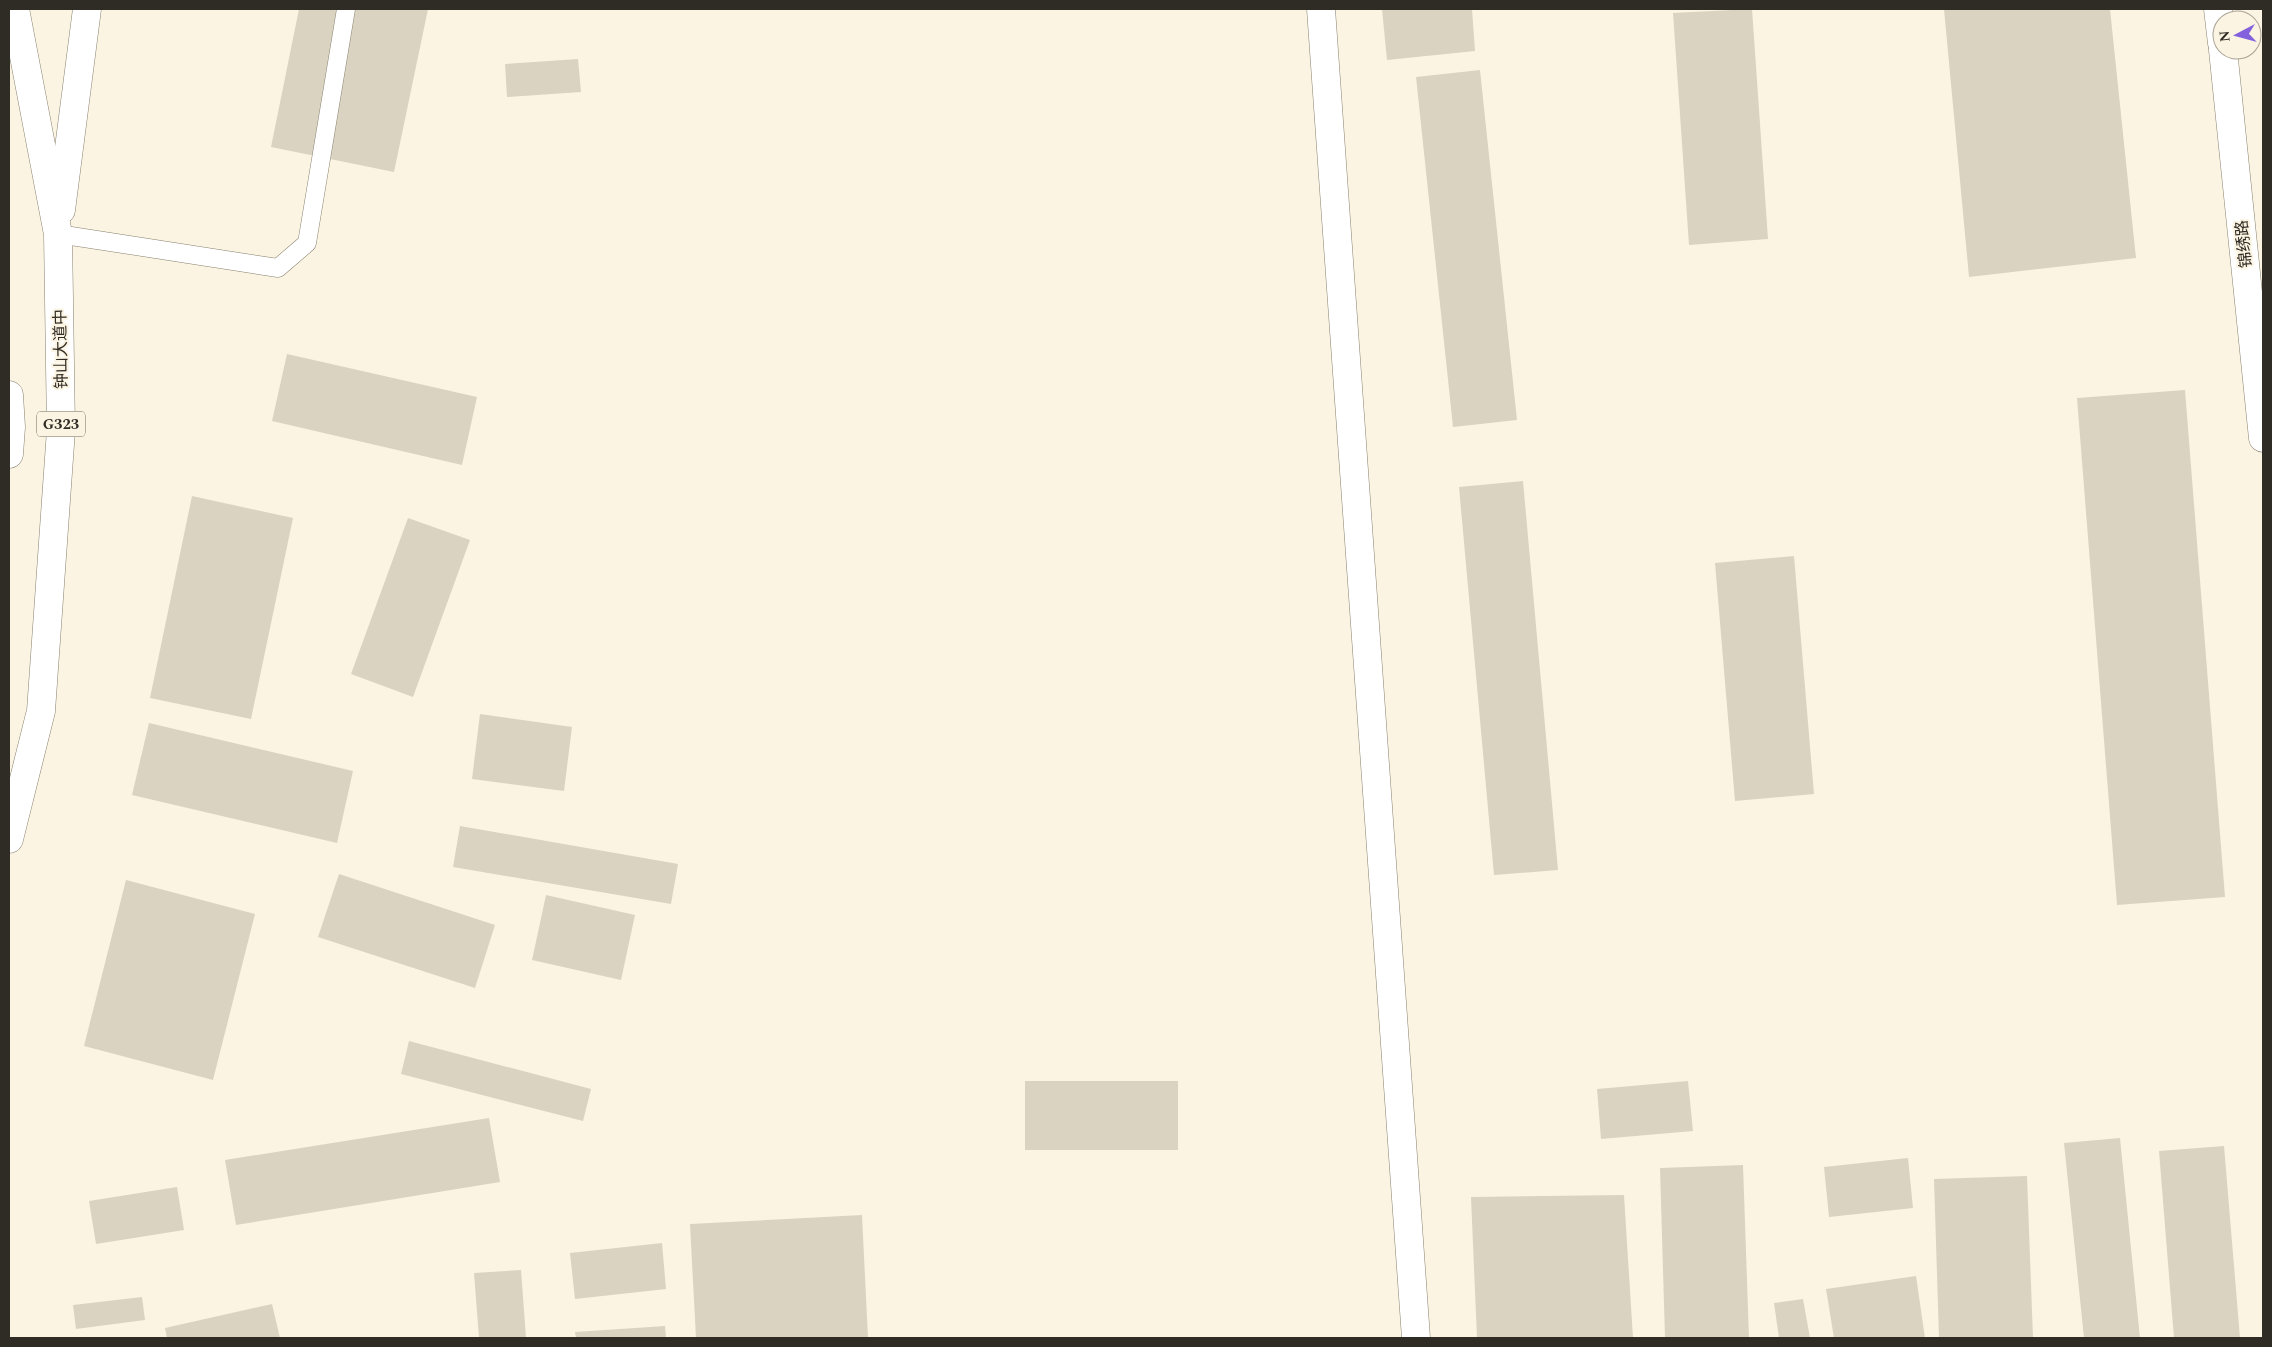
<svg xmlns="http://www.w3.org/2000/svg" width="2272" height="1347" viewBox="0 0 2272 1347" font-family="Spectral,'Noto Sans SC',serif">
<style>
.building{fill:#dbd3c1}
.lines{fill:none;stroke-linecap:round;stroke-linejoin:round}
.service-casing{stroke:#87806f;stroke-width:19}
.tertiary-casing{stroke:#87806f;stroke-width:29}
.secondary-casing{stroke:#87806f;stroke-width:29}
.trunk-casing{stroke:#87806f;stroke-width:29}
.service{stroke:#fff;stroke-width:18}
.tertiary{stroke:#fff;stroke-width:28}
.secondary{stroke:#fff;stroke-width:28}
.trunk{stroke:#fff;stroke-width:28}
.labels{text-anchor:middle;stroke-width:4;stroke-linejoin:round;paint-order:stroke}
.shield{fill:#fcf4e2;stroke:#6c685e;stroke-width:1}
.shield-label{font-size:15px;font-weight:bold;fill:#2f2c25}
.street-label{font-size:16px;fill:#2f2c25;stroke:#fcf4e2}
</style>
<rect width="100%" height="100%" fill="#fcf4e2"/>
<g class="building">
<polygon points="299,9 428,9 394,172 271,147"/>
<polygon points="1382,9 1472,9 1475,51 1387,60"/>
<polygon points="1752,9 1768,239 1689,245 1673,13"/>
<polygon points="1944,9 2110,9 2136,258 1969,277"/>
<polygon points="578,59 581,92 507,97 505,64"/>
<polygon points="1480,70 1517,420 1453,427 1416,77"/>
<polygon points="287,354 477,397 462,465 272,421"/>
<polygon points="2185,390 2225,897 2117,905 2077,398"/>
<polygon points="1523,481 1558,870 1494,875 1459,487"/>
<polygon points="192,496 293,518 251,719 150,698"/>
<polygon points="408,518 470,540 413,697 351,674"/>
<polygon points="1794,556 1814,794 1735,801 1715,563"/>
<polygon points="480,714 572,727 564,791 472,779"/>
<polygon points="149,723 353,771 337,843 132,795"/>
<polygon points="460,826 678,864 671,904 453,867"/>
<polygon points="339,874 495,925 475,988 318,937"/>
<polygon points="126,880 255,914 213,1080 84,1046"/>
<polygon points="546,895 635,915 621,980 532,960"/>
<polygon points="409,1041 591,1089 583,1121 401,1074"/>
<rect x="1025" y="1081" width="153" height="69"/>
<polygon points="1688,1081 1693,1131 1601,1139 1597,1089"/>
<polygon points="489,1118 500,1182 236,1225 225,1160"/>
<polygon points="2120,1138 2140,1338 2084,1338 2064,1143"/>
<polygon points="2224,1146 2240,1338 2174,1338 2159,1151"/>
<polygon points="1908,1158 1913,1208 1829,1217 1824,1167"/>
<polygon points="1743,1165 1749,1338 1665,1338 1660,1168"/>
<polygon points="2027,1176 2033,1338 1939,1338 1934,1179"/>
<polygon points="177,1187 184,1230 96,1244 89,1201"/>
<polygon points="1624,1195 1633,1338 1477,1338 1471,1197"/>
<polygon points="862,1215 868,1338 696,1338 690,1224"/>
<polygon points="662,1243 666,1289 575,1299 570,1253"/>
<polygon points="521,1270 526,1338 479,1338 474,1273"/>
<polygon points="1916,1276 1925,1338 1834,1338 1826,1289"/>
<polygon points="142,1297 145,1320 76,1329 73,1305"/>
<polygon points="1803,1299 1810,1338 1779,1338 1774,1303"/>
<polygon points="272,1304 280,1338 167,1338 165,1328"/>
<polygon points="665,1326 666,1338 576,1338 575,1332"/>
</g>
<g class="lines">
<g class="service-casing">
<polyline id="service" points="58,234 278,268 307,243 346,9"/>
</g>
<g class="tertiary-casing">
<polyline id="tertiary" points="1321,9 1416,1338"/>
</g>
<g class="secondary-casing">
<g id="secondary">
<polyline points="2218,9 2222,43"/>
<polyline points="2223,50 2263,438"/>
</g>
</g>
<g class="trunk-casing">
<g id="trunk">
<polyline points="61,210 87,9"/>
<polyline points="9,395 11,427 9,454"/>
<polyline points="9,839 41,711 61,430 58,234 15,9"/>
</g>
</g>
<use href="#service" class="service"/>
<use href="#tertiary" class="tertiary"/>
<use href="#secondary" class="secondary"/>
<use href="#trunk" class="trunk"/>
</g>
<g class="labels">
<rect class="shield" x="37" y="411.5" width="48" height="25" rx="4"/>
<g class="shield-label">
<text x="61" y="429">G323</text>
</g>
<g class="street-label">
<text transform="translate(2243 244) rotate(-96)" y="6">锦绣路</text>
<text transform="translate(60 349) rotate(-91)" y="6">钟山大道中</text>
</g>
</g>
<rect width="2272" height="1347" fill="none" stroke="#2f2c25" stroke-width="20"/>
<g transform="translate(2237 35) rotate(264)"><circle r="24" fill="#fcf4e2" stroke="#aaa496"/>
<path d="M0-4L9 19L0 12L-9 19Z" fill="#8461dc"/>
<text y="-8" font-size="14" font-weight="bold" text-anchor="middle" fill="#2f2c25">N</text>
</g>
</svg>
